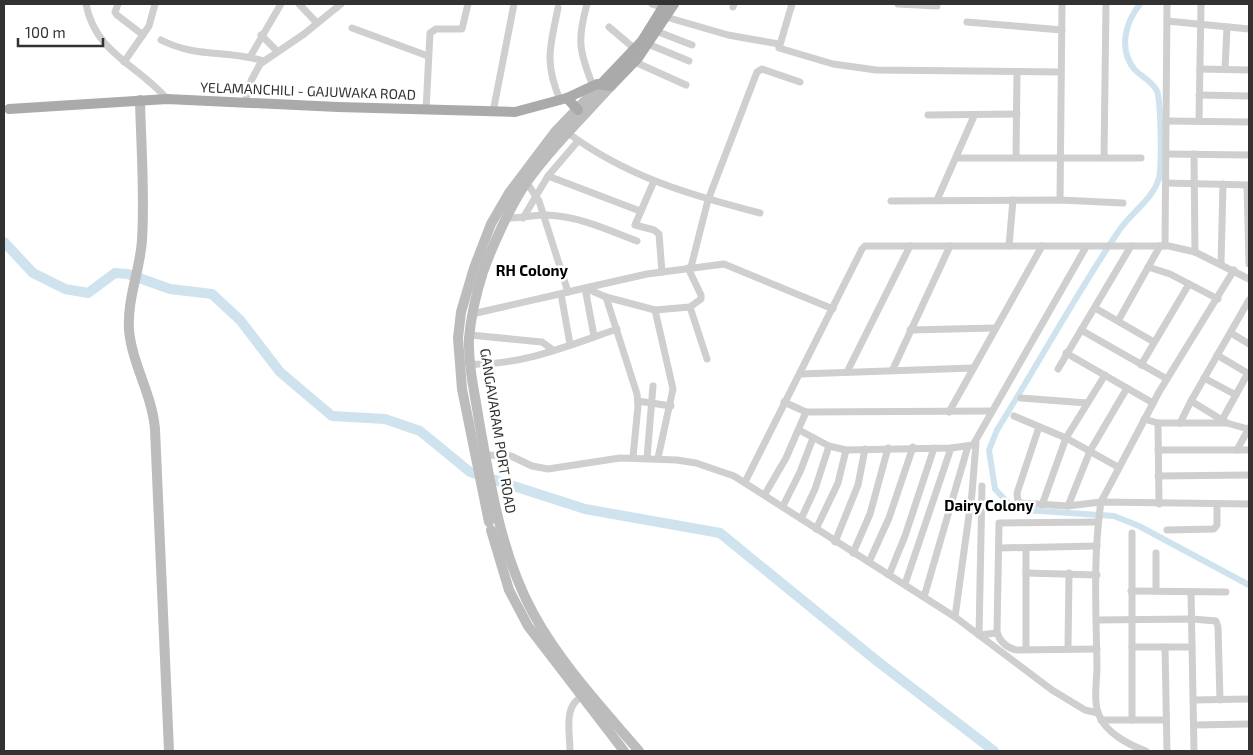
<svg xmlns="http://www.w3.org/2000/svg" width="1253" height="755" viewBox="0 0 1253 755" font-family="'Exo 2',sans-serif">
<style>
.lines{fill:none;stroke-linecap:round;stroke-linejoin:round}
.canal{stroke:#cee3ee;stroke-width:6}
.river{stroke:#cee3ee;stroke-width:10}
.street{stroke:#cfcfcf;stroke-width:7}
.secondary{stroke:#bcbcbc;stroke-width:10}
.primary{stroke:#aaa;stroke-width:10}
.labels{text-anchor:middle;stroke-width:5;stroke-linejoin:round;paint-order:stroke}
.street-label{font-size:14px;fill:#323232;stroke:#fff}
.neighbourhood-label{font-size:15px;font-weight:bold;fill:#000;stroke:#fff}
</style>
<rect width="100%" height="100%" fill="#fff"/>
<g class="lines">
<path class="canal" d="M1140,4C1125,23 1118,50 1135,70C1141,76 1153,82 1157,91C1161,103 1162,165 1159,178C1153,200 1130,213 1118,232C1075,296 1038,364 997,430L989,450L995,489L1008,503L1025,510L1114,516L1139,526L1249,585"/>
<polyline class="river" points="4,242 33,273 65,289 88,293 115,273 128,274 170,289 212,294 240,320 280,372 332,416 385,419 420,431 470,472 585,509 720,533 877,661 994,751"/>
<g class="street">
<path d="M86,4C95,53 138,65 167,99"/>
<polyline points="118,4 115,12 117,15 143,35"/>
<polyline points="299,4 317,23"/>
<path d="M587,4C577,40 579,51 593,86"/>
<polyline points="652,4 663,8"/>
<polyline points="792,4 779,48 833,64 876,70 1060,72"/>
<polyline points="898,4 937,6"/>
<polyline points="733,7 734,4"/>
<path d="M558,8C550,48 544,61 560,100"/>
<polyline points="666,17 728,35 779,44"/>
<polyline points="1167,21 1249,29"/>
<polyline points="967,22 1062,30"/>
<polyline points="609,27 635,49"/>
<polyline points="352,28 428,56"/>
<polyline points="656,31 692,45"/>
<polyline points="261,35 277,51"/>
<path d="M161,40C196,58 228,50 264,61"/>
<polyline points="648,44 689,61"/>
<polyline points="250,57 281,4"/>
<polyline points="124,62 149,26 155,4"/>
<polyline points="635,62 686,85"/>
<polyline points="1200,69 1249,70"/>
<polyline points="1225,69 1227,27"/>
<polyline points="1199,95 1249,96"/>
<polyline points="245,102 251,81 260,64 304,34 341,4"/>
<polyline points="426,110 430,33 436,29 462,29 468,4"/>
<polyline points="493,112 514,4"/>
<polyline points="928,115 1017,114"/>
<polyline points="1166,121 1249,122"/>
<polyline points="1199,121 1201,4"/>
<path d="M568,133C627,177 690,195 760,213"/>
<polyline points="1166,154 1249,155"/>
<polyline points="1194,154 1195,252"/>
<polyline points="957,158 1141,158"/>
<polyline points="1016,158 1017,72"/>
<polyline points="1104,158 1106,4"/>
<polyline points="548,176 640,211"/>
<polyline points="654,181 635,225 654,230 659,234 662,272"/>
<polyline points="527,183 539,201 568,292 585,288 606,297 655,310 673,389 658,458"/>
<polyline points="1166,183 1249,185"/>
<polyline points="1247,185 1249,264"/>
<polyline points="937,200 974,116"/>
<polyline points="1060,200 1062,4"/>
<polyline points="891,201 1060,200 1123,203"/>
<path d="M508,218C521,218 534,215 547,215C578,216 608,230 637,241"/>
<polyline points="523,218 548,176 578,141"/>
<polyline points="1009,246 1013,200"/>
<polyline points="1165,246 1167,4"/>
<polyline points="1221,264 1223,184"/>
<polyline points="691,267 708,200 757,72 762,69 800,82"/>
<polyline points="1148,267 1170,274 1218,299"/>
<polyline points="688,268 701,295 701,299 690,307 707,359"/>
<polyline points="561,294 570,344"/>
<polyline points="606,297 637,394 638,406 633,457"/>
<polyline points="1095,308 1154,342"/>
<polyline points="655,310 690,307"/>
<polyline points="472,314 568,292"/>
<polyline points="1118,321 1160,246"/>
<polyline points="910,330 995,328"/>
<polyline points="1081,330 1167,379"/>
<polyline points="1231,333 1249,344"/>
<polyline points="470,335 542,342 553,350"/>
<polyline points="594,336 585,288 647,274 724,264 833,309"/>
<polyline points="1066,353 1153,403"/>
<polyline points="1217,355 1249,374"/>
<path d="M470,364C521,366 570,345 617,329"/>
<polyline points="1141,365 1189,284"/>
<polyline points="893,369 950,246"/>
<polyline points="1058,369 1131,246"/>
<polyline points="847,372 910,246"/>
<polyline points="801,374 973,368"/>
<polyline points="1204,378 1236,395"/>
<polyline points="1021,398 1087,403"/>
<polyline points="638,401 671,406"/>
<polyline points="1191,401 1227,423 1248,429"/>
<polyline points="784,402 806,412 991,411"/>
<polyline points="949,412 1042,246"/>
<polyline points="1014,416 1066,438 1118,467"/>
<polyline points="1144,419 1158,423 1227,423"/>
<polyline points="1222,420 1248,373"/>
<polyline points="1158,423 1159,504"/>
<polyline points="1180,423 1191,401 1249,300"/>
<polyline points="1039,427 1017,493 1018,501 1021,503 1068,506 1101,502 1249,504"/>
<polyline points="799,430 829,446 846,450 951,448 973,445 1086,247"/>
<polyline points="1158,450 1249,450"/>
<polyline points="1237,450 1249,428"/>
<polyline points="485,455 511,456 532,466 548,469 620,458 677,460 696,463 734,476 955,617 1052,690 1085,710 1098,713"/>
<polyline points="647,458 653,386"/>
<polyline points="1158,476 1249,475"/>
<polyline points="745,482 862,249 865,246 1169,246 1195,252 1249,279"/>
<polyline points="982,486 979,635 997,633"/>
<polyline points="765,494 786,458 806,412"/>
<polyline points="1042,505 1066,438 1105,375"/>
<polyline points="783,506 800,472 813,438"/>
<polyline points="1068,506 1090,451 1127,388"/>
<polyline points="801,519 815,489 829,446"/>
<polyline points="816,529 838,483 846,450"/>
<polyline points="1167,530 1214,529 1217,525 1217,504"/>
<polyline points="835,542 858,485 865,449"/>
<polyline points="999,548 1097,546"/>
<polyline points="853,553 870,514 888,448"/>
<polyline points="869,562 889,518 913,447"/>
<polyline points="1026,573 1097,575"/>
<polyline points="889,575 905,536 934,448"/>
<polyline points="905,584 951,448"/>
<polyline points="1131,591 1226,592"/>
<polyline points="1156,591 1156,553"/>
<polyline points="1191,592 1194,751"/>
<polyline points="924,597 968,446"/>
<polyline points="955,617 972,493 976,443"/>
<polyline points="1097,620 1192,619 1216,621 1218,627 1220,700"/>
<polyline points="1068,647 1069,573"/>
<polyline points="1132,647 1192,647"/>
<polyline points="1165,647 1167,751"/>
<polyline points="1026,649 1026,548"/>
<path d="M1097,649L1016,650C1006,647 999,642 997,631L999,523L1098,522"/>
<polyline points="1194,700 1249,699"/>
<polyline points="1101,720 1165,720"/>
<polyline points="1132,720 1132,533"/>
<polyline points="1194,725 1249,724"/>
<path d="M570,751C570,731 562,703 586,695"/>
<path d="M1146,751C1129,745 1106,733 1099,715C1093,702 1097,680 1097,666C1096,611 1093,555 1101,502L1159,392L1234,270"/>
</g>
<g class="secondary">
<path d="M611,86C582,118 551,148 526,183C510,207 493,244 483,272C476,294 471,316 469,338C468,366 475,394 479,421C491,487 501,554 533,613C560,663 603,709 639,751"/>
<path d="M140,100C141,146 145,194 142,240C140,271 127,298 129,330C132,364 152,394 155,429L169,751"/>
<polyline points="489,522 462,389 458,338 461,312 474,268 491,224 509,193 555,132 601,84"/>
<polyline points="491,530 509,590 528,626 624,751"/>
</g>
<g class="primary">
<polyline points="601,84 642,41 665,4"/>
<polyline points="567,98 578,110"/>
<polyline points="9,109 167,99 338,107 515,112 567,98 597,84 611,86 638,58 674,4"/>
</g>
</g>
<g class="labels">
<g class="street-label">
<text transform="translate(308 91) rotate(2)" y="5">YELAMANCHILI - GAJUWAKA ROAD</text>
<text transform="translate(498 431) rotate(81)" y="5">GANGAVARAM PORT ROAD</text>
</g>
<g class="neighbourhood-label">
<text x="532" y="276">RH Colony</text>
<text x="989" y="511">Dairy Colony</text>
</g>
</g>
<rect width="1253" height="755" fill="none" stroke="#323232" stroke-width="10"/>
<path d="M18 38v8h85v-8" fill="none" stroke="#323232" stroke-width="2.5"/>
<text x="25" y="38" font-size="15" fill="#323232" stroke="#ffffff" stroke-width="4" paint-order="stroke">100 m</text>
</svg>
